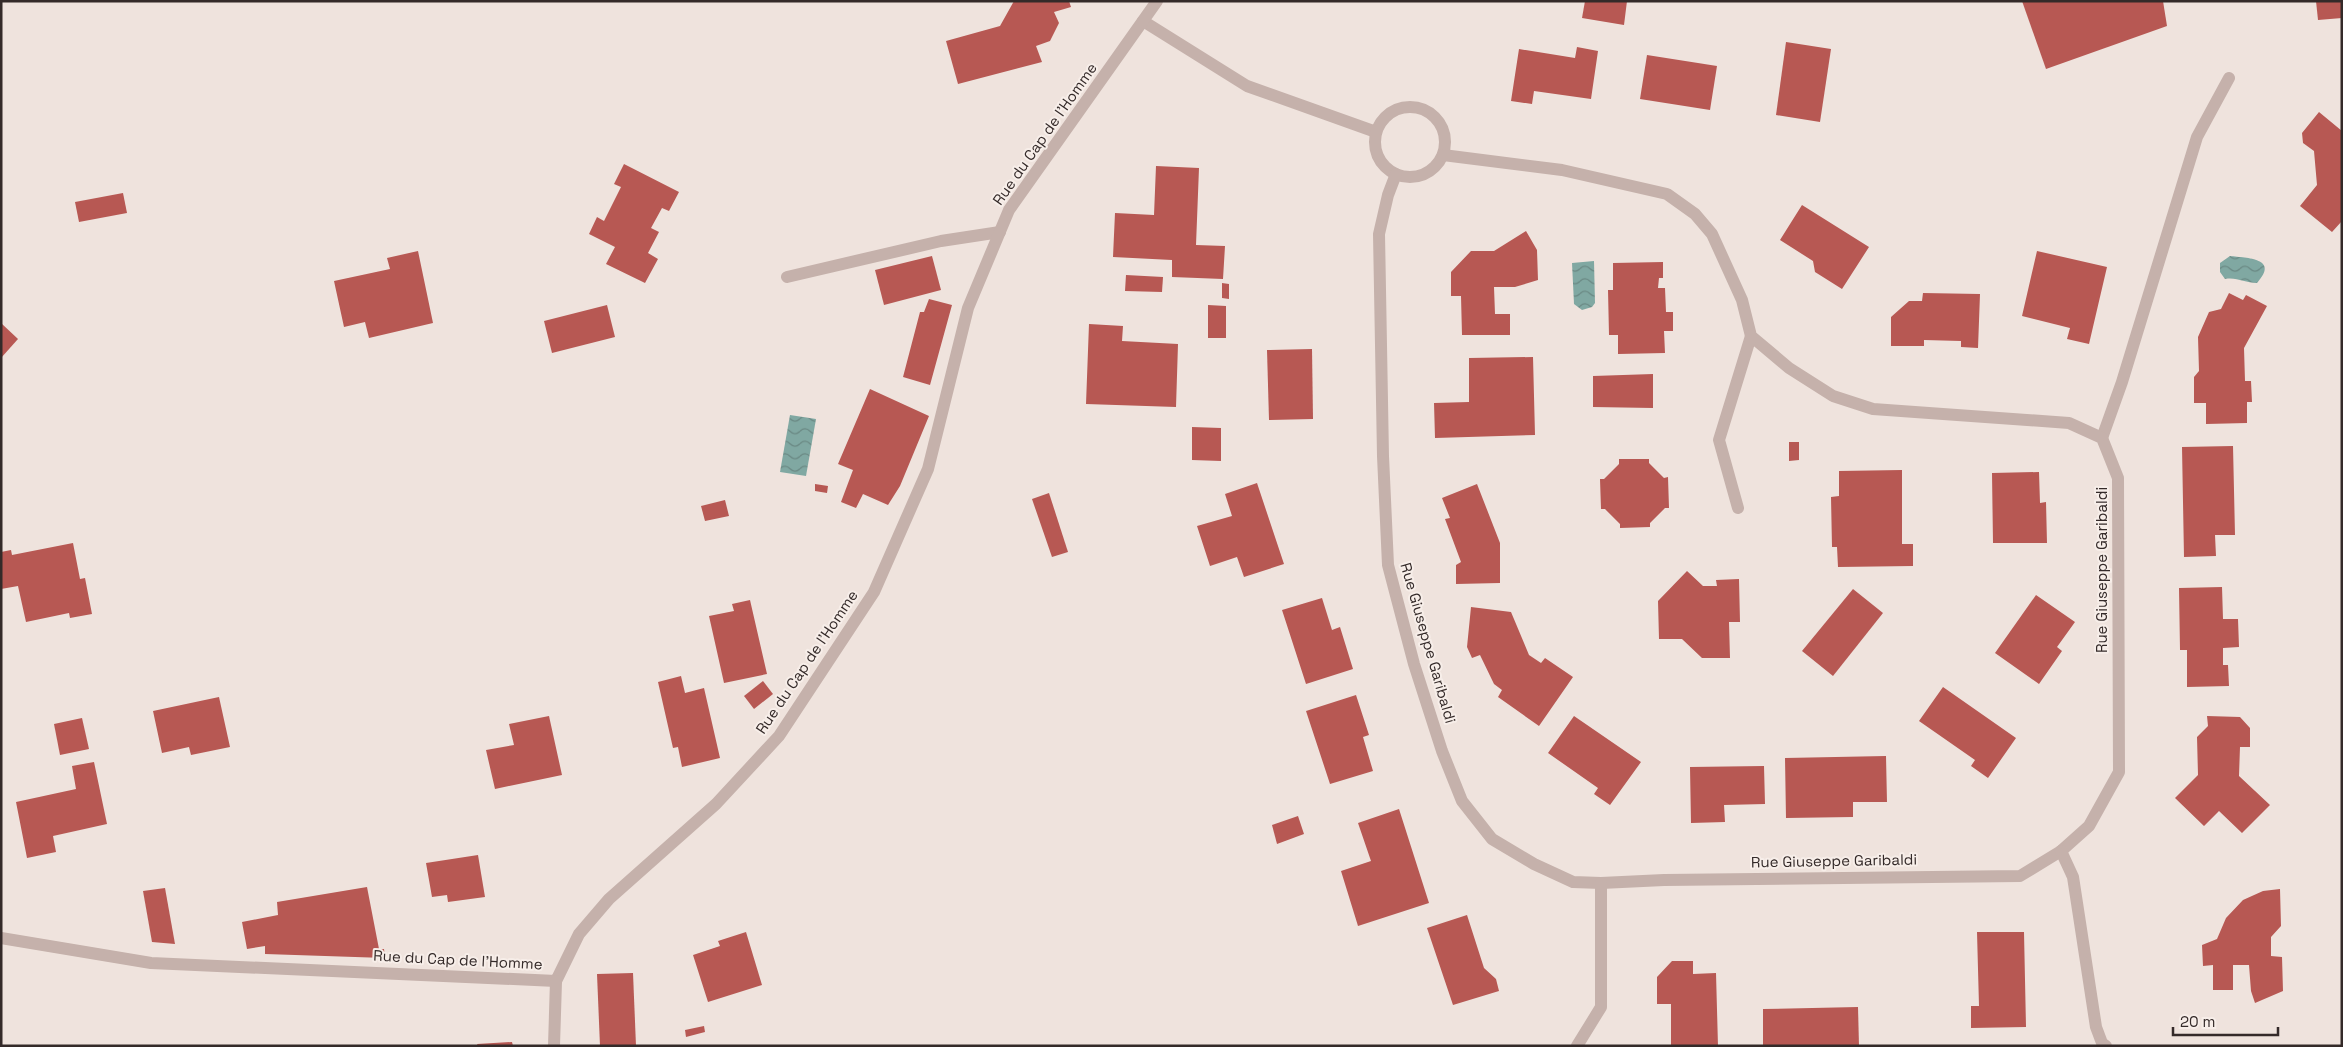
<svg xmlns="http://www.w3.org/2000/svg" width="2343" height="1047" viewBox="0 0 2343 1047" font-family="'Space Grotesk',sans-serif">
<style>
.water{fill:url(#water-waves)}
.building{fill:#b75853}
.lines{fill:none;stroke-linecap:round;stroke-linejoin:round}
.lane{stroke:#c5b1ab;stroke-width:12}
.street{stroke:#c5b1ab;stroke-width:12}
.labels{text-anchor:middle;stroke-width:4;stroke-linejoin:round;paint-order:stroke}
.street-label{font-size:15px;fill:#342a29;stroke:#f7eee9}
</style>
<defs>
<pattern id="water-waves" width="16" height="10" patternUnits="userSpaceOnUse" patternTransform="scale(1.25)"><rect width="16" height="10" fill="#80a8a2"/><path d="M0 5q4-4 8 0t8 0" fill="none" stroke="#6a8984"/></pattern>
</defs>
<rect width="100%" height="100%" fill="#efe3dd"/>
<g class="water">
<path d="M2230,256C2247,258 2280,258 2257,283C2245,283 2237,277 2225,279L2220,272V263Z"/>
<polygon points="1594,261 1595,303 1592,307 1582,310 1574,304 1572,263"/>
<polygon points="790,415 816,419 806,476 780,472"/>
</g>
<g class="building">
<polygon points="1014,1 1069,1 1071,7 1054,12 1059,23 1050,41 1036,46 1042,62 958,84 946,41 1000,26"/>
<polygon points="1585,1 1627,1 1624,25 1582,18"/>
<polygon points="2022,1 2163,1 2167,26 2046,69"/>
<polygon points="2316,1 2342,1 2342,18 2318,20"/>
<polygon points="1786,42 1831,49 1820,122 1776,115"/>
<polygon points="1577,47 1598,51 1591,99 1534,91 1532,104 1511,101 1519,49 1575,58"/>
<polygon points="1647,55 1717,66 1710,110 1640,99"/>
<polygon points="2319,112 2342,131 2342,221 2332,232 2300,206 2317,185 2314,151 2303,143 2302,133"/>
<polygon points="624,164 679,192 669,211 662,208 651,228 659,232 648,253 658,259 645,283 606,264 615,247 589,234 597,217 604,221 621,187 614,184"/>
<polygon points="1156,166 1199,168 1196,245 1225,246 1223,279 1172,277 1172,260 1113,257 1115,213 1154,215"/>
<polygon points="123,193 127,213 79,222 75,202"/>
<polygon points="1802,205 1869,247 1842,289 1815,272 1813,261 1780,240"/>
<polygon points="1526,231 1537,250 1538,280 1515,287 1494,287 1495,314 1510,314 1510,335 1462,335 1461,296 1451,296 1451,272 1471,251 1494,251"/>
<polygon points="418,251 433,323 369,338 365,322 344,327 334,281 390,269 387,258"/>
<polygon points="2037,251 2107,267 2089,344 2067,339 2070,328 2022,316"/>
<polygon points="932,256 941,290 884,305 875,270"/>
<polygon points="1663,262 1663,278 1659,278 1658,288 1665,288 1666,312 1673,312 1673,331 1664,331 1665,353 1618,354 1618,335 1609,335 1608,290 1613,290 1613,263"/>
<polygon points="1126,275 1163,277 1162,292 1125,291"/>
<polygon points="1222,283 1229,284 1229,299 1222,298"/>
<polygon points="1923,293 1980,294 1978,348 1961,347 1961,341 1924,340 1924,346 1891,346 1891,317 1909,301 1922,301"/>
<polygon points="2229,293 2243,300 2246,295 2267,306 2244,348 2245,381 2251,381 2252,402 2247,402 2247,423 2206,424 2206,403 2194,403 2194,377 2199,371 2198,337 2209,312 2221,309"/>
<polygon points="929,299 952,305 930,385 903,377 920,312 924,312"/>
<polygon points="607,305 615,337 552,353 544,321"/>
<polygon points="1208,305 1226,306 1226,338 1208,338"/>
<polygon points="1,323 18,339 1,358"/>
<polygon points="1089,324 1123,326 1122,341 1178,344 1176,407 1086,404"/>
<polygon points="1312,349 1313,419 1269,420 1267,350"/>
<polygon points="1533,357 1535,435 1435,438 1434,403 1469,402 1469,358"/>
<polygon points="1653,374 1653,408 1593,407 1593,376"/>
<polygon points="870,389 929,416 900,486 888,505 863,494 856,508 841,502 853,470 838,464"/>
<polygon points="1192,427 1221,428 1221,461 1192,460"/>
<polygon points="1789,442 1799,442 1799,460 1789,461"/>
<polygon points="2233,446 2235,535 2215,535 2216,556 2184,557 2182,447"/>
<polygon points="1619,459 1649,459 1649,463 1664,478 1668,477 1669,508 1665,508 1650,523 1650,527 1620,528 1620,524 1605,509 1601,509 1600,479 1604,479 1619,464"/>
<polygon points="1902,470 1902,544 1913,544 1913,566 1838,567 1837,547 1832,547 1831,497 1839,496 1839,471"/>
<polygon points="2039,472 2040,503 2046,502 2047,543 1993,543 1992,473"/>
<polygon points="1257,483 1284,564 1244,577 1237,557 1210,566 1197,526 1232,516 1225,494"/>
<polygon points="815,484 828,486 827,493 815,491"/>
<polygon points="1477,484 1500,543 1500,583 1456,584 1456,565 1461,562 1445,519 1450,518 1442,498"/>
<polygon points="1049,493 1068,552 1052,557 1032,499"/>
<polygon points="725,500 729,516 705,521 701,506"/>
<polygon points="73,543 80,579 85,578 92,614 70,618 69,613 26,622 18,586 1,589 1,552 11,550 12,555"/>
<polygon points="1687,571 1703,586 1717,586 1716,580 1739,579 1740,622 1729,622 1730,658 1702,658 1682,639 1659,639 1658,601"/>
<polygon points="2222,587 2223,619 2238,619 2239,647 2223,648 2223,665 2228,665 2229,686 2187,687 2187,650 2180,650 2179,588"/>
<polygon points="1853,589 1883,613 1833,676 1802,651"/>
<polygon points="2036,595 2075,622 2057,647 2062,651 2039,684 1995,653"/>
<polygon points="1322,598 1332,630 1340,627 1353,669 1306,684 1282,610"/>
<polygon points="750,600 767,674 724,683 709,616 734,611 732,604"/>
<polygon points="1471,607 1511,612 1529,655 1541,663 1545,658 1573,677 1539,726 1498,697 1502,690 1494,684 1480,655 1472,658 1467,647"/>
<polygon points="681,676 685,693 704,688 720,758 682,767 678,747 673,748 658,682"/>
<polygon points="763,681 773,694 754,709 744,696"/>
<polygon points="1943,687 2016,738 1988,778 1971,766 1975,760 1919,721"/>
<polygon points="1356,695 1369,735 1363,737 1373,771 1330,784 1306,711"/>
<polygon points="219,697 230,747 191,755 189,747 162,753 153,711"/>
<polygon points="549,716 562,775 495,789 486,750 514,745 509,724"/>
<polygon points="1574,716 1641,762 1610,805 1594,794 1598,788 1548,753"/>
<polygon points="2207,716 2240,717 2250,728 2250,747 2240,747 2239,776 2270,805 2242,833 2219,811 2204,826 2175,798 2198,775 2197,737 2208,726"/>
<polygon points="82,718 89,749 60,755 54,724"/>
<polygon points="1886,756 1887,802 1853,802 1853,817 1786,818 1785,758"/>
<polygon points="94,762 107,824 53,836 56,852 27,858 16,802 76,789 72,766"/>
<polygon points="1764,766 1765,804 1724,805 1725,822 1691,823 1690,767"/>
<polygon points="1399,809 1429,903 1358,926 1341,871 1371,861 1358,823"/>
<polygon points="1298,816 1304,834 1277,844 1272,825"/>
<polygon points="478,855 485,897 448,902 447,895 432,897 426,863"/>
<polygon points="367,887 379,949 384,949 385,958 265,954 265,946 247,949 242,922 278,915 277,902"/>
<polygon points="165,888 175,944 152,942 143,891"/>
<polygon points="2280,889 2281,926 2271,937 2271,956 2282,957 2283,991 2255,1003 2251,991 2249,965 2233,965 2233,990 2213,990 2213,965 2203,966 2202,945 2217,939 2226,918 2243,900 2263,891"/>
<polygon points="1467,915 1484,968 1496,979 1499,991 1453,1005 1427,928"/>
<polygon points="746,932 762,985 708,1002 693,955 720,946 718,941"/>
<polygon points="1977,932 2024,932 2026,1027 1971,1028 1971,1006 1979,1006"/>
<polygon points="1672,961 1693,961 1693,974 1716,973 1718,1046 1671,1046 1671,1004 1657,1004 1657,977"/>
<polygon points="633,973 636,1046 600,1046 597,974"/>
<polygon points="1858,1007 1859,1046 1763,1046 1763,1009"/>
<polygon points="704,1026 705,1032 686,1037 685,1030"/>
<polygon points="512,1042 513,1046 478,1046 477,1044"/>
</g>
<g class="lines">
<g class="lane">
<polyline points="787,277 941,241 1000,232"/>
<polyline points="2102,438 2122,382 2197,137 2229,78"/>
</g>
<g class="street">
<polyline points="1143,21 1247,86 1376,132"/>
<circle cx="1410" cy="142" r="35"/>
<polyline points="1396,174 1388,195 1379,234 1383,456 1388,565 1414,664 1442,751 1462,801 1492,839 1534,864 1573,882 1601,883 1664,880 2020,876 2061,851 2089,826 2119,772 2118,478 2102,438 2069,423 1873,409 1833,396 1789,368 1751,336 1742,300 1712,234 1695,214 1667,194 1562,170 1443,155"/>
<polyline points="1738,508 1719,440 1751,336"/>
<polyline points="2061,851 2073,877 2096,1027 2102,1043 2106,1046"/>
<polyline points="1,938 151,963 556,981 579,934 609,899 716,804 779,736 874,592 928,469 968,308 1009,210 1157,1"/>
<polyline points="554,1046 556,981"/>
<polyline points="1577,1046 1601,1007 1601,883"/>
</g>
</g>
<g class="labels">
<g class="street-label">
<text transform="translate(1045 134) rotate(-55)" y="5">Rue du Cap de l'Homme</text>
<text transform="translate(2102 570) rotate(-90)" y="5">Rue Giuseppe Garibaldi</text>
<text transform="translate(1428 643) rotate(74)" y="5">Rue Giuseppe Garibaldi</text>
<text transform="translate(807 662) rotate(-56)" y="5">Rue du Cap de l'Homme</text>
<text transform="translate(1834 861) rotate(-1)" y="5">Rue Giuseppe Garibaldi</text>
<text transform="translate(458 960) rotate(3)" y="5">Rue du Cap de l'Homme</text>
</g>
</g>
<rect width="2343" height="1047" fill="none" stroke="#342a29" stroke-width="5"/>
<path d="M2173 1027v8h105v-8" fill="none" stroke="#342a29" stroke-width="2.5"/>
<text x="2180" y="1027" font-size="15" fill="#342a29" stroke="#f7eee9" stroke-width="4" paint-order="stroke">20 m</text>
</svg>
